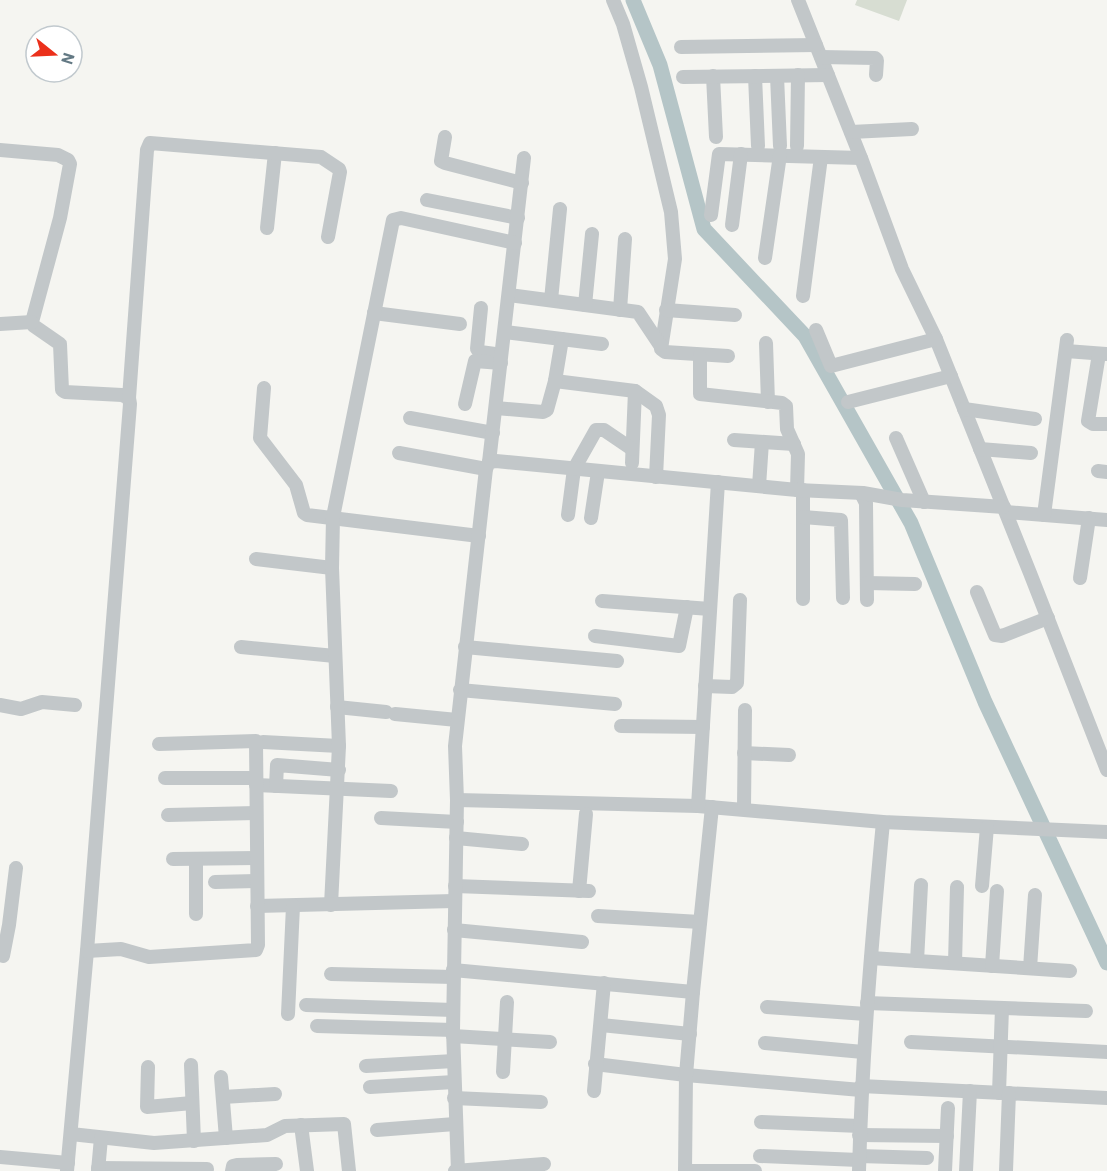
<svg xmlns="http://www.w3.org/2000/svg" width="1107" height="1171" viewBox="0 0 1107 1171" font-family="Barlow,sans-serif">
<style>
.green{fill:#d7ddd2}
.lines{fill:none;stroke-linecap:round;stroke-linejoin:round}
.river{stroke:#b5c5c7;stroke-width:15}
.minor{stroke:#c2c7c9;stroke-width:14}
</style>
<rect width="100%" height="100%" fill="#f5f5f1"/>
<polygon class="green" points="857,0 907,0 899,21 855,5"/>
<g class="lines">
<polyline class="river" points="633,0 660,65 704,229 805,336 911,523 985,702 1107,963"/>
<g class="minor">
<polyline points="613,0 623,24 641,87 671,212 675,259 661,349 665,352 728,356"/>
<polyline points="798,0 861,158 902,269 936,339 1030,573 1107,770"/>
<polyline points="681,47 816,45"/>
<polyline points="821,57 875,58 877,60 876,75"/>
<polyline points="713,76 716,137"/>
<polyline points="755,76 758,146"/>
<polyline points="777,76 780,146"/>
<polyline points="683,77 828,75"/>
<polyline points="851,132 912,129"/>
<polyline points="445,137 441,161 445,163 522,183"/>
<polyline points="797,146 798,75"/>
<polyline points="0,150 58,155 68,160 70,164 60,218 32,322 34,326 60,344 62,390 65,392 122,395 129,398 130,404 87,951 67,1171"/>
<polyline points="427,200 518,218"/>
<polyline points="711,215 719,154 861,158"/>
<polyline points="732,225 741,154"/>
<polyline points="267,228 275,153"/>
<polyline points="765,258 780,155"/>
<polyline points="509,295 638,312 660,345"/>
<polyline points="803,296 821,157"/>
<polyline points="551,300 560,209"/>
<polyline points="585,305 592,234"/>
<polyline points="481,308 477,349 480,352 495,354"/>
<polyline points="620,310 625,239"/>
<polyline points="666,310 735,315"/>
<polyline points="374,313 460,324"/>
<polyline points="0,324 32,322"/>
<polyline points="816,330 831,366 936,339"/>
<polyline points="505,332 602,344"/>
<polyline points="766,343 768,402"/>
<polyline points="1066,351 1106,354"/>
<polyline points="1099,354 1088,421 1093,424 1107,424"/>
<polyline points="700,356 700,394 782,403 786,406 787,429 798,454 797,490"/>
<polyline points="555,381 635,391 656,406 659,415 656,477"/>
<polyline points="264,388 260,438 296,485 304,513 307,515 479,536"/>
<polyline points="129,398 147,150 150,143 321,157 339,169 340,172 328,237"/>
<polyline points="848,402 951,376"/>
<polyline points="465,404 475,361 501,363"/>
<polyline points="496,408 543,412 547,410 555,381 562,339"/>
<polyline points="964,409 1035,419"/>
<polyline points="410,418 493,433"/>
<polyline points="896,438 924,502"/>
<polyline points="734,440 794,444"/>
<polyline points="980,449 1031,453"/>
<polyline points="399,453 486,469"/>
<polyline points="489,462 524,158"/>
<polyline points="632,463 635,391"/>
<polyline points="1098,471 1107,472"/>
<polyline points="759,486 762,442"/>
<polyline points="803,490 803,599"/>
<polyline points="861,493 866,503 867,600"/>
<polyline points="1006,512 1107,520"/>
<polyline points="568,515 574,469 596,430 604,430 632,449"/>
<polyline points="1044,515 1067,340"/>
<polyline points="803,517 841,520 843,598"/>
<polyline points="591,518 598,472"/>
<polyline points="256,559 332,568"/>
<polyline points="1080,578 1089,518"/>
<polyline points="867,583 915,584"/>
<polyline points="977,592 995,635 1002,636 1048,618"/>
<polyline points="602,601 710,609"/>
<polyline points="595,636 679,646 687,607"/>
<polyline points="241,647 335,656"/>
<polyline points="465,647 617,661"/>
<polyline points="705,686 732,687 737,683 740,600"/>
<polyline points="460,690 615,704"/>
<polyline points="0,705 21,709 42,702 75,705"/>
<polyline points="337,707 386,712"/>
<polyline points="395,714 457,720"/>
<polyline points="621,726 703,727"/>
<polyline points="263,742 339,746"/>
<polyline points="744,753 789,755"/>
<polyline points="165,778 256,778"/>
<polyline points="256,785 391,791"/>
<polyline points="276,786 277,765 339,770"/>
<polyline points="457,800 698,806 883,822 1107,832"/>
<polyline points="698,806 718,482"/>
<polyline points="744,809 745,710"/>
<polyline points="168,815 256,813"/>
<polyline points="381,818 457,822"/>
<polyline points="456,838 522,844"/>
<polyline points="173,859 256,858"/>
<polyline points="215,882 257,881"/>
<polyline points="455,886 589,891"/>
<polyline points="982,886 987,827"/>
<polyline points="579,891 586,814"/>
<polyline points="331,905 339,746 332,568 333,517 393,220 401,218 515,243"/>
<polyline points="257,906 454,901"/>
<polyline points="196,914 196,859"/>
<polyline points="598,916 700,922"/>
<polyline points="454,930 582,942"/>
<polyline points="87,951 121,949 149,957 256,950 258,945 256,741 159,744"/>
<polyline points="3,956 9,925 16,868"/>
<polyline points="871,958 1070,971"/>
<polyline points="917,961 921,885"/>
<polyline points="955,963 957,887"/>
<polyline points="992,966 997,891"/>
<polyline points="1030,968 1035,895"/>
<polyline points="453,970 693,992"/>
<polyline points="331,974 453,977"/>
<polyline points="867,1003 1086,1011"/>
<polyline points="306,1005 453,1010"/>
<polyline points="767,1007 866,1014"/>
<polyline points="288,1014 293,906"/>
<polyline points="601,1025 690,1034"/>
<polyline points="317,1026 453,1030"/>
<polyline points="453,1036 550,1042"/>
<polyline points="911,1042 1107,1052"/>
<polyline points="765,1043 863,1052"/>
<polyline points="595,1064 686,1075 861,1090"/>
<polyline points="191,1065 194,1141"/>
<polyline points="366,1066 454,1061"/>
<polyline points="148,1067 147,1107 192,1103"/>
<polyline points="503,1072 507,1002"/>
<polyline points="221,1077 226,1138"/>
<polyline points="861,1086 1107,1098"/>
<polyline points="370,1087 454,1082"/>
<polyline points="594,1091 604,983"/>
<polyline points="999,1093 1002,1008"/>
<polyline points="223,1097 275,1094"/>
<polyline points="454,1098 541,1102"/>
<polyline points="761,1122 860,1126"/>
<polyline points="301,1125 307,1171"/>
<polyline points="377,1130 455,1124"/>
<polyline points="71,1134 154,1143 267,1135 285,1126 344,1124 349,1171"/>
<polyline points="859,1135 947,1136"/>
<polyline points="760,1156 859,1160"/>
<polyline points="859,1156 927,1158"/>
<polyline points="0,1157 68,1163"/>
<polyline points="98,1168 207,1169"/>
<polyline points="98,1171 101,1138"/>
<polyline points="232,1171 233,1166 237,1165 276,1164"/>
<polyline points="455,1171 544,1164"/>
<polyline points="458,1171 453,1030 457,800 455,746 486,469 489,462 496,461 797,490 863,493 902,500 1004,507"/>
<polyline points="685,1171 686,1075 693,992 712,807"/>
<polyline points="685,1171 755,1171"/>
<path d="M859,1171C862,1054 872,938 883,822"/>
<polyline points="945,1171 948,1108"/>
<polyline points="966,1171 970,1091"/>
<polyline points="1006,1171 1009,1093"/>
</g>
</g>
<g transform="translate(54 54) rotate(108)"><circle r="28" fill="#ffffff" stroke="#c1c9ce" stroke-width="1.5"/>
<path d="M0-4.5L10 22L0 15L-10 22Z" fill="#eb301b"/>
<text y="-9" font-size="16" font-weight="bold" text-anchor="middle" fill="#637984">N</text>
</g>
</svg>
